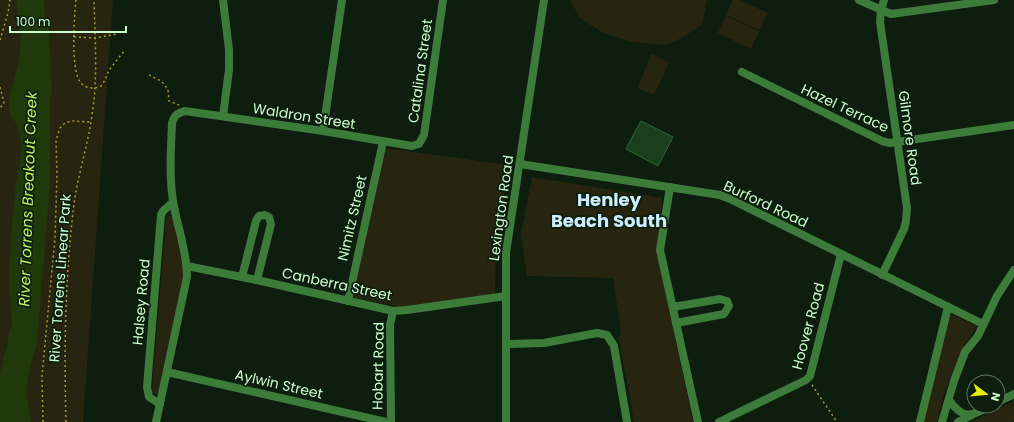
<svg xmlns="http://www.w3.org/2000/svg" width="1014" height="422" viewBox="0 0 1014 422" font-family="Poppins,sans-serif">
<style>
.green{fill:#272510}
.water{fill:#1f390b}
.building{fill:#1a3e1e;stroke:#2d6934}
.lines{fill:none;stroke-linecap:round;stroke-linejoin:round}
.path{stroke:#aa9a32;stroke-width:1.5;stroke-dasharray:2 3;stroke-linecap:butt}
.minor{stroke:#3c7b3a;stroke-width:8}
.labels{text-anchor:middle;stroke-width:3.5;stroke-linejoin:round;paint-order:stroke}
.street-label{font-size:14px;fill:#ccfdcd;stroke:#0d1e0e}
.water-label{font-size:15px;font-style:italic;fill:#bdf85e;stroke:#0d1e0e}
.district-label{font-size:18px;font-weight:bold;fill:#cdeffd;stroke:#0d1e0e}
</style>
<rect width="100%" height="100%" fill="#0d1e0e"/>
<g class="green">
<polygon points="0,0 113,0 83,422 0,422"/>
<polygon points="570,0 707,0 702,24 682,38 666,45 633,42 603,33 580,18"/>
<polygon points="733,0 740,0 768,13 759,30 726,15"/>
<polygon points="726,16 759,31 751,49 718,33"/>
<polygon points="652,54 669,62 654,95 637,88"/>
<polygon points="385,148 509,165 496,250 495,295 400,307 353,297"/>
<polygon points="532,177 662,198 657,252 693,422 634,422 619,339 621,331 613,278 527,276 521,234"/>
<polygon points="168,216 172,216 173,219 185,277 160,394 157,395 152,392 152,388 166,222"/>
<polygon points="949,313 976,326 952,374 944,393 937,422 923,422"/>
<polygon points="1014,401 1014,421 1011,422 971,422"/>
</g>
<polygon class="water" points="16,0 44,0 45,19 49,30 52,91 50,100 50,185 37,342 28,377 26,393 31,422 0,422 0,374 12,323 9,283 11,236 15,191 22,147 18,130 16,123 11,116 9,107 10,95 19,60 21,38"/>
<polygon class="building" points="641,121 673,137 658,166 626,149"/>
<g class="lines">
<g class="path">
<path d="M76,0C74,18 71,65 79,80C83,88 93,90 101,86L105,80L109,70L125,50"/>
<polyline points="74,37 95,38 117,34"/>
<polyline points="0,40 8,13 10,0"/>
<polyline points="149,75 161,81 165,85 168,90 169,101 179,105"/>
<polyline points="0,87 4,103 0,108"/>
<polyline points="812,385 837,422"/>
<polyline points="43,422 42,376 55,238 57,175 56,140 60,128 65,123 72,121 91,122"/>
<path d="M66,422C64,349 65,276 74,204C78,174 88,145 92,115C98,78 95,38 94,0"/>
</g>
<g class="minor">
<polyline points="223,0 229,50 229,70 223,116"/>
<polyline points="859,0 891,14 994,0"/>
<polyline points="742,72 882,141 890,143 1014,125"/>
<polyline points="323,131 342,0"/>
<polyline points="520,164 720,195 730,199 983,324"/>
<polyline points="670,187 660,250 698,422"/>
<polyline points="187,266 257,280 393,311 407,310 506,296"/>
<polyline points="882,275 904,229 906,221 907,208 880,22 881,10 884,0"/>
<polyline points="242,277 256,221 259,216 265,215 269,217 271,224 257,280"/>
<polyline points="348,301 383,142"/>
<polyline points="673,307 720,299 727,301 729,306 724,314 676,323"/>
<polyline points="506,344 544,343 597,333 607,335 614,346 627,422"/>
<polyline points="167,372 386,422"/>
<path d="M949,400C964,421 971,416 990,406"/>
<polyline points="998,402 1014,394"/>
<polyline points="160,404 149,397 147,387 161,215 163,211 173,202"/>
<path d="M156,422L187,277C187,251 177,226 173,201C169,175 171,149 172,123C174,116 177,113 185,111L323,131L412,146L419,144L424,135L443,0"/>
<polyline points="391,422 390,325 393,311"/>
<polyline points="506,422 506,253 544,0"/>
<polyline points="719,422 806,380 810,376 841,254"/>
<polyline points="920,422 948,307"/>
<polyline points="942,422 954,381 965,352 978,336 997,296 1014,270"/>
<polyline points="958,422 972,415"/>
</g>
</g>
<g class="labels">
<g class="street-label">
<text transform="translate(420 71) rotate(-82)" y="5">Catalina Street</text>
<text transform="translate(845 108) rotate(25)" y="5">Hazel Terrace</text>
<text transform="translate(304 116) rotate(9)" y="5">Waldron Street</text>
<text transform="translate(910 138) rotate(82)" y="5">Gilmore Road</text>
<text transform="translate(766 204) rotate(25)" y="5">Burford Road</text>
<text transform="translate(501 208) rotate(-82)" y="5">Lexington Road</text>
<text transform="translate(352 218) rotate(-77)" y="5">Nimitz Street</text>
<text transform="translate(60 278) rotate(-86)" y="5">River Torrens Linear Park</text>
<text transform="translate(337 284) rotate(12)" y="5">Canberra Street</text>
<text transform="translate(141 302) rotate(-85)" y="5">Halsey Road</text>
<text transform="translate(808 326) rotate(-75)" y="5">Hoover Road</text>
<text transform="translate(378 366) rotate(-89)" y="5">Hobart Road</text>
<text transform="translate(279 384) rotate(13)" y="5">Aylwin Street</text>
</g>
<g class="water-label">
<text transform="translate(28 199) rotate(-88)" y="5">River Torrens Breakout Creek</text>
</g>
<g class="district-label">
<text x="609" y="206">Henley<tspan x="609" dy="21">Beach South</tspan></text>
</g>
</g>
<g transform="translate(986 394) rotate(106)"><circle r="19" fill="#0d1e0e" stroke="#59775a"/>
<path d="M0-3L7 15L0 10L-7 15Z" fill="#e5eb0a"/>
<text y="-6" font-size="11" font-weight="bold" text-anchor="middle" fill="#ccfdcd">N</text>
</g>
<path d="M10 26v6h116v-6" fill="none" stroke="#ccfdcd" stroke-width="2"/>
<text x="16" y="26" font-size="12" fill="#ccfdcd" stroke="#0d1e0e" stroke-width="3" paint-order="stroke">100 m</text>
</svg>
